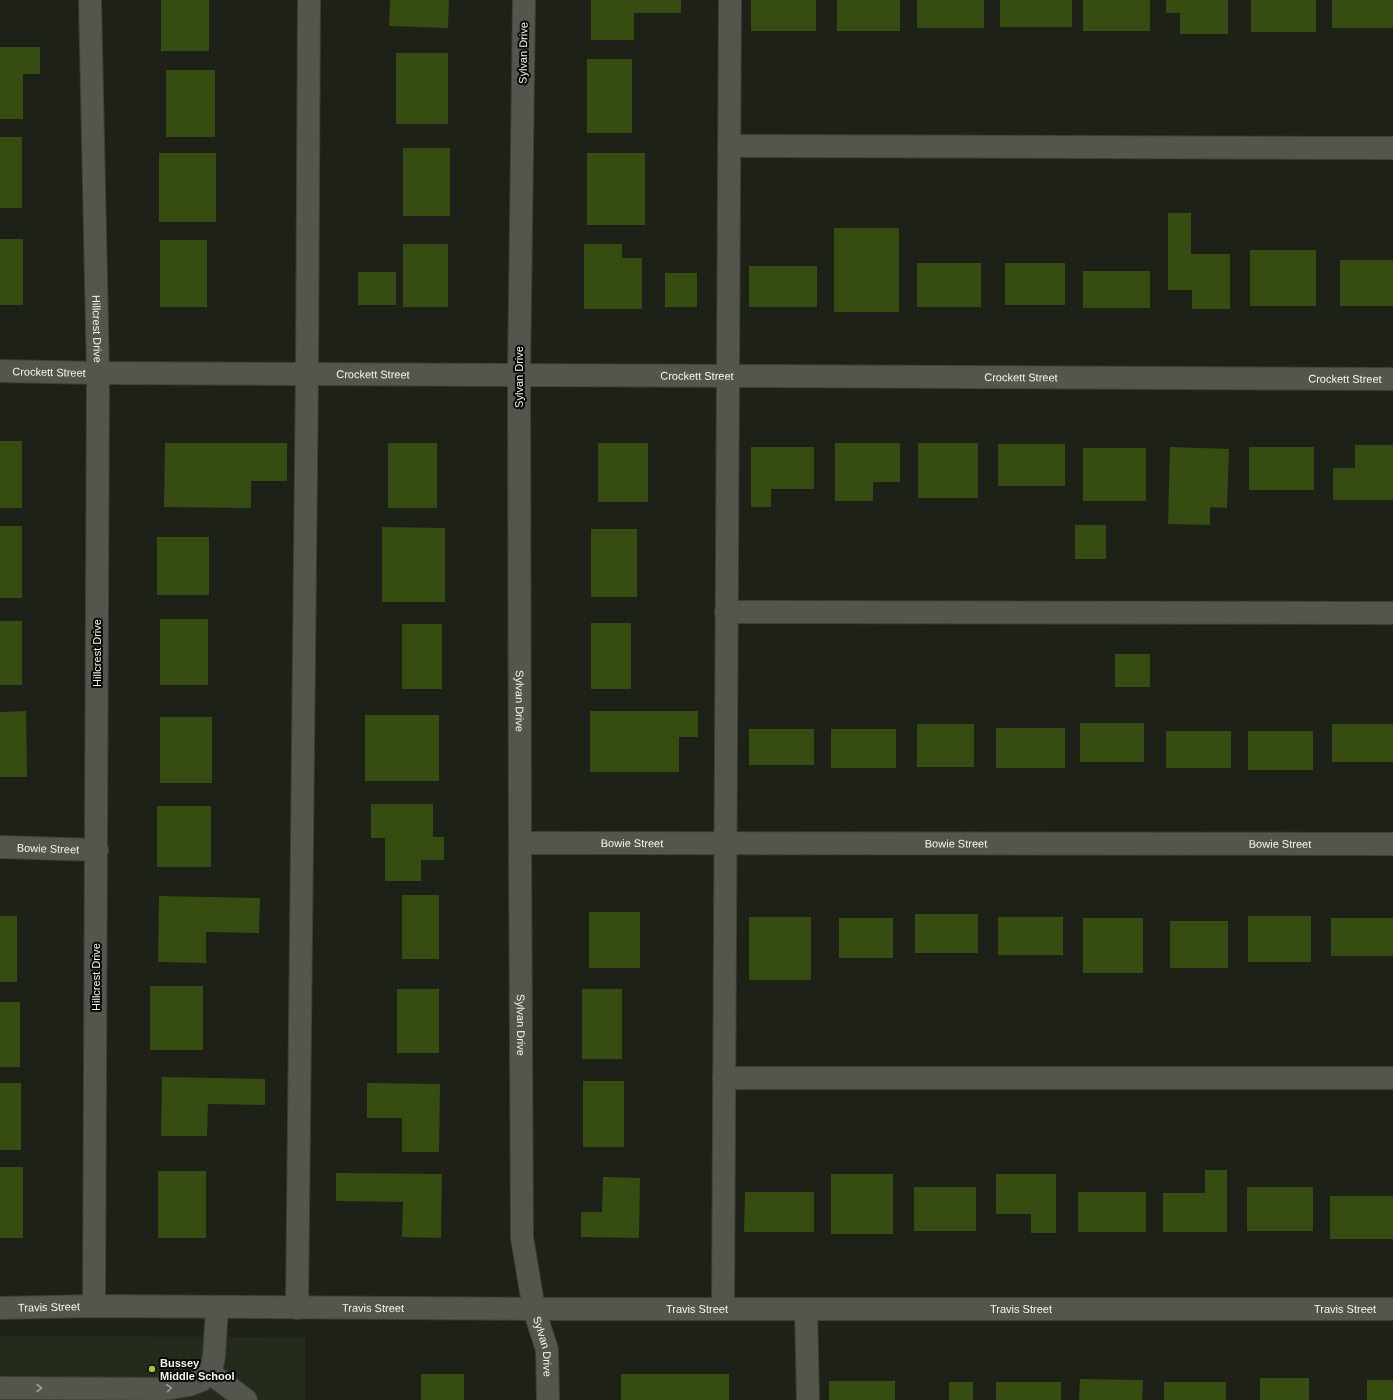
<svg xmlns="http://www.w3.org/2000/svg" width="1393" height="1400" viewBox="0 0 1393 1400" font-family="Arial,sans-serif">
<style>
.built{fill:#252b1c}
.building{fill:#374c10}
.lines{fill:none;stroke-linecap:round;stroke-linejoin:round}
.minor-casing{stroke:#3b3f38;stroke-width:24}
.minor{stroke:#52564c;stroke-width:22}
.oneway{stroke:#9a9e96}
.poi-dot{fill:#99cb36;stroke:#080a06;stroke-width:1.5}
.labels{text-anchor:middle;stroke-width:4;stroke-linejoin:round;paint-order:stroke}
.street-label{font-size:11px;fill:#f3f6f0;stroke:#080a06}
.poi-label{font-size:11px;font-weight:bold;fill:#f3f6f0;stroke:#080a06;text-anchor:start}
</style>
<rect width="100%" height="100%" fill="#1d2118"/>
<polygon class="built" points="0,1336 305,1337 305,1400 0,1400"/>
<g class="building">
<rect x="161" y="0" width="48" height="51"/>
<polygon points="390,0 449,0 448,28 389,26"/>
<polygon points="591,0 681,0 681,13 634,13 634,40 591,40"/>
<rect x="751" y="0" width="65" height="31"/>
<rect x="837" y="0" width="63" height="31"/>
<rect x="917" y="0" width="67" height="28"/>
<rect x="1000" y="0" width="72" height="27"/>
<rect x="1083" y="0" width="67" height="31"/>
<polygon points="1166,0 1228,0 1228,34 1180,34 1180,13 1166,13"/>
<rect x="1251" y="0" width="65" height="32"/>
<rect x="1332" y="0" width="61" height="28"/>
<polygon points="0,47 40,47 40,74 23,74 23,119 0,119"/>
<rect x="396" y="53" width="52" height="71"/>
<rect x="587" y="59" width="45" height="74"/>
<rect x="166" y="70" width="49" height="67"/>
<rect x="0" y="137" width="22" height="71"/>
<rect x="403" y="148" width="47" height="68"/>
<rect x="159" y="153" width="57" height="69"/>
<rect x="587" y="153" width="58" height="72"/>
<polygon points="1168,213 1191,213 1191,254 1230,254 1230,309 1192,309 1192,290 1168,290"/>
<rect x="834" y="228" width="65" height="84"/>
<rect x="0" y="239" width="23" height="66"/>
<rect x="160" y="240" width="47" height="67"/>
<rect x="403" y="244" width="45" height="63"/>
<polygon points="584,244 622,244 622,258 642,258 642,309 584,309"/>
<rect x="1250" y="250" width="66" height="56"/>
<rect x="1340" y="260" width="53" height="46"/>
<rect x="917" y="263" width="64" height="44"/>
<rect x="1005" y="263" width="60" height="42"/>
<rect x="749" y="266" width="68" height="41"/>
<rect x="1083" y="271" width="67" height="37"/>
<rect x="358" y="272" width="38" height="33"/>
<rect x="665" y="273" width="32" height="34"/>
<rect x="0" y="441" width="22" height="67"/>
<polygon points="165,443 287,443 287,481 251,481 251,508 164,507"/>
<rect x="388" y="443" width="49" height="65"/>
<rect x="598" y="443" width="50" height="59"/>
<polygon points="835,443 900,443 900,482 873,482 873,501 835,501"/>
<rect x="918" y="443" width="60" height="55"/>
<rect x="998" y="444" width="67" height="42"/>
<polygon points="1355,445 1393,445 1393,500 1333,500 1333,468 1355,468"/>
<polygon points="751,447 814,447 814,489 771,489 771,507 751,507"/>
<polygon points="1170,447 1229,449 1227,508 1210,507 1210,525 1168,524"/>
<rect x="1249" y="447" width="65" height="43"/>
<rect x="1083" y="448" width="63" height="53"/>
<rect x="1075" y="525" width="31" height="34"/>
<rect x="0" y="526" width="22" height="72"/>
<polygon points="382,527 445,528 445,602 382,602"/>
<rect x="591" y="529" width="46" height="68"/>
<rect x="157" y="537" width="52" height="58"/>
<rect x="160" y="619" width="48" height="66"/>
<rect x="0" y="621" width="22" height="64"/>
<rect x="591" y="623" width="40" height="66"/>
<rect x="402" y="624" width="40" height="65"/>
<rect x="1115" y="654" width="35" height="33"/>
<polygon points="26,711 27,777 0,777 0,712"/>
<polygon points="590,711 698,711 698,737 679,737 679,772 590,772"/>
<rect x="365" y="715" width="74" height="66"/>
<rect x="160" y="717" width="52" height="66"/>
<rect x="1080" y="723" width="64" height="39"/>
<rect x="917" y="724" width="57" height="43"/>
<rect x="1332" y="724" width="61" height="38"/>
<rect x="996" y="728" width="69" height="40"/>
<rect x="749" y="729" width="65" height="36"/>
<rect x="831" y="729" width="65" height="39"/>
<rect x="1166" y="731" width="65" height="37"/>
<rect x="1248" y="731" width="65" height="39"/>
<polygon points="371,804 433,804 433,837 444,837 444,860 421,860 421,881 385,881 385,838 371,838"/>
<rect x="157" y="806" width="54" height="61"/>
<rect x="402" y="895" width="37" height="64"/>
<polygon points="159,896 260,898 259,933 206,932 206,963 158,962"/>
<rect x="589" y="912" width="51" height="56"/>
<rect x="915" y="914" width="63" height="39"/>
<rect x="0" y="916" width="17" height="66"/>
<rect x="1248" y="916" width="63" height="46"/>
<rect x="749" y="917" width="62" height="63"/>
<rect x="998" y="917" width="65" height="38"/>
<rect x="839" y="918" width="54" height="40"/>
<rect x="1083" y="918" width="60" height="55"/>
<rect x="1331" y="918" width="62" height="38"/>
<rect x="1170" y="921" width="58" height="47"/>
<rect x="150" y="986" width="53" height="64"/>
<rect x="397" y="989" width="42" height="64"/>
<rect x="582" y="989" width="40" height="70"/>
<rect x="0" y="1002" width="20" height="65"/>
<polygon points="162,1077 265,1079 265,1105 208,1104 207,1136 161,1136"/>
<rect x="583" y="1081" width="41" height="66"/>
<rect x="0" y="1083" width="21" height="67"/>
<polygon points="367,1083 440,1084 439,1152 402,1152 402,1118 367,1118"/>
<rect x="0" y="1167" width="23" height="71"/>
<polygon points="1205,1170 1227,1170 1227,1232 1163,1232 1163,1193 1205,1193"/>
<rect x="158" y="1171" width="48" height="67"/>
<polygon points="336,1173 442,1174 441,1238 402,1237 403,1202 336,1201"/>
<rect x="831" y="1174" width="62" height="60"/>
<polygon points="996,1174 1056,1174 1056,1233 1031,1233 1031,1214 996,1214"/>
<polygon points="603,1177 640,1178 639,1238 581,1237 581,1212 602,1212"/>
<rect x="914" y="1187" width="62" height="44"/>
<rect x="1247" y="1187" width="66" height="44"/>
<polygon points="745,1192 814,1192 814,1232 744,1232"/>
<rect x="1078" y="1192" width="68" height="40"/>
<rect x="1330" y="1196" width="63" height="43"/>
<rect x="421" y="1374" width="43" height="26"/>
<rect x="621" y="1374" width="108" height="26"/>
<rect x="1260" y="1378" width="49" height="22"/>
<polygon points="1080,1379 1143,1380 1142,1400 1079,1400"/>
<rect x="1367" y="1380" width="26" height="20"/>
<rect x="829" y="1381" width="66" height="19"/>
<rect x="949" y="1382" width="24" height="18"/>
<rect x="996" y="1382" width="65" height="18"/>
<rect x="1164" y="1382" width="62" height="18"/>
</g>
<g class="lines">
<g class="minor-casing">
<g id="minor">
<path id="s1" d="M90,0L98,373L94,1306"/>
<path id="s2" d="M524,0L519,375L520,843L522,1238L534,1309L547,1350L548,1400"/>
<polyline points="729,146 1393,148"/>
<path id="s3" d="M0,371L98,373L1393,379"/>
<polyline points="726,612 1393,613"/>
<path id="s4" d="M520,843L1393,844"/>
<path id="s5" d="M0,847L97,850"/>
<polyline points="724,1078 1393,1078"/>
<path id="s6" d="M0,1308L94,1306L534,1309H1393"/>
<polyline points="297,1308 307,374 309,0"/>
<polyline points="723,1309 730,0"/>
<polyline points="806,1309 808,1400"/>
<polyline points="210,1373 246,1400"/>
<polyline points="0,1388 165,1389 189,1385 202,1380 210,1373 214,1357 217,1307"/>
</g>
</g>
<use href="#minor" class="minor"/>
</g>
<defs><path id="oneway-chevron" d="M-2-3.5L2.5 0L-2 3.5" fill="none" stroke-width="1.6" stroke-linecap="round" stroke-linejoin="round"/></defs>
<g class="oneway">
<use href="#oneway-chevron" transform="translate(39 1388)"/>
<use href="#oneway-chevron" transform="translate(169 1388) rotate(-7)"/>
</g>
<circle class="poi-dot" cx="152" cy="1369" r="4"/>
<g class="labels">
<g class="street-label">
<text transform="translate(523 53) rotate(-89)" y="4">Sylvan Drive</text>
<text dy="4" stroke="none"><textPath href="#s1" startOffset="329">Hillcrest Drive</textPath></text>
<text dy="4" stroke="none"><textPath href="#s3" startOffset="49">Crockett Street</textPath></text>
<text dy="4" stroke="none"><textPath href="#s3" startOffset="373">Crockett Street</textPath></text>
<text dy="4" stroke="none"><textPath href="#s3" startOffset="697">Crockett Street</textPath></text>
<text transform="translate(519 377) rotate(-90)" y="4">Sylvan Drive</text>
<text dy="4" stroke="none"><textPath href="#s3" startOffset="1021">Crockett Street</textPath></text>
<text dy="4" stroke="none"><textPath href="#s3" startOffset="1345">Crockett Street</textPath></text>
<text transform="translate(97 653) rotate(-90)" y="4">Hillcrest Drive</text>
<text dy="4" stroke="none"><textPath href="#s2" startOffset="701">Sylvan Drive</textPath></text>
<text dy="4" stroke="none"><textPath href="#s4" startOffset="112">Bowie Street</textPath></text>
<text dy="4" stroke="none"><textPath href="#s4" startOffset="436">Bowie Street</textPath></text>
<text dy="4" stroke="none"><textPath href="#s4" startOffset="760">Bowie Street</textPath></text>
<text dy="4" stroke="none"><textPath href="#s5" startOffset="48">Bowie Street</textPath></text>
<text transform="translate(96 977) rotate(-90)" y="4">Hillcrest Drive</text>
<text dy="4" stroke="none"><textPath href="#s2" startOffset="1025">Sylvan Drive</textPath></text>
<text dy="4" stroke="none"><textPath href="#s6" startOffset="49">Travis Street</textPath></text>
<text dy="4" stroke="none"><textPath href="#s6" startOffset="373">Travis Street</textPath></text>
<text dy="4" stroke="none"><textPath href="#s6" startOffset="697">Travis Street</textPath></text>
<text dy="4" stroke="none"><textPath href="#s6" startOffset="1021">Travis Street</textPath></text>
<text dy="4" stroke="none"><textPath href="#s6" startOffset="1345">Travis Street</textPath></text>
<text dy="4" stroke="none"><textPath href="#s2" startOffset="1349">Sylvan Drive</textPath></text>
</g>
<g class="poi-label">
<text x="160" y="1367">Bussey<tspan x="160" dy="13">Middle School</tspan></text>
</g>
</g>
</svg>
